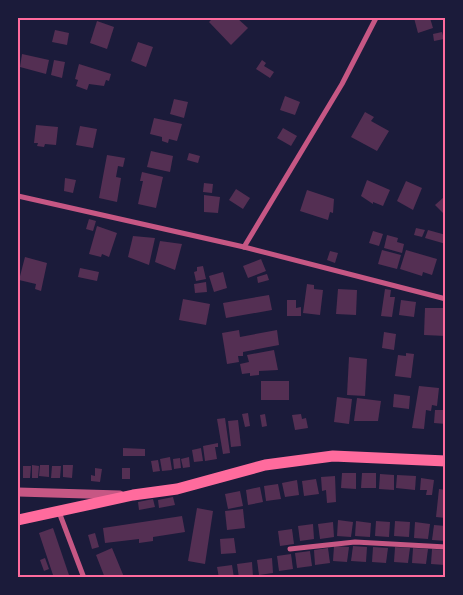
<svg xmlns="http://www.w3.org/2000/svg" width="463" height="595" viewBox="0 0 463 595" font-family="Jost,sans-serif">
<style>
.building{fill:#542f53}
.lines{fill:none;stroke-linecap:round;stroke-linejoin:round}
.minor{stroke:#c65784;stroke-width:5}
.tertiary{stroke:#c65784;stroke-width:9}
.primary{stroke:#ff6b9d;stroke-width:11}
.neatline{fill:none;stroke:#ff6b9d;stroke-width:2}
</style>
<rect width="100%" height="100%" fill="#1b1b3a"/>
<g class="building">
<polygon points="213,18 237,18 248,28 231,45 209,22"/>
<polygon points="414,18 430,18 433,28 418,33"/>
<polygon points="97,21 114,27 107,49 90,43"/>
<polygon points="55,30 69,33 67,45 52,42"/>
<polygon points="442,32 444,39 434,41 433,34"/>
<polygon points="138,42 153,47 146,67 131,61"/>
<polygon points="22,54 49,60 46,74 20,67"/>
<polygon points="54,60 65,62 62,78 51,75"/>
<polygon points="262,60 266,63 264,66 274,72 270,78 256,69"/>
<polygon points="79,64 111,74 109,81 106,80 104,86 89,84 87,90 76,86 78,80 75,79"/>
<polygon points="285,96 300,102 295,115 280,110"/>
<polygon points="174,99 188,102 184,118 170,114"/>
<polygon points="365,112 374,117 371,121 389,131 377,151 351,137"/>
<polygon points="154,118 182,124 177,141 169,139 168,143 162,141 162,137 150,134"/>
<polygon points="36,125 58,127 56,145 45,144 44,147 37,146 38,143 34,143"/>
<polygon points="80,126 97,129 93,148 76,145"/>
<polygon points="283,128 297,136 291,146 277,138"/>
<polygon points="151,151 173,156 170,172 147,167"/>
<polygon points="189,153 200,156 198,163 187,160"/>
<polygon points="107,155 125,158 123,167 118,166 116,177 121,178 117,202 99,198"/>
<polygon points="142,172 163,177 156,208 138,204 143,181 140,181"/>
<polygon points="65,178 76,180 73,193 64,191"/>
<polygon points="367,180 390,190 383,206 373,202 373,204 361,196"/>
<polygon points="406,181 422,188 413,210 397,201"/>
<polygon points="204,183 213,184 212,193 203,192"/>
<polygon points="236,189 250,198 243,209 229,200"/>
<polygon points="307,190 334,199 333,213 330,212 328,220 300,211"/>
<polygon points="204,195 220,197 218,213 204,212"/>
<polygon points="444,197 446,211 443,213 435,205"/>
<polygon points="89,219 96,221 93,231 86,229"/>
<polygon points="97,226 117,233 109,257 102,254 101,257 89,254"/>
<polygon points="416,228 425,230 422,237 414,235"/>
<polygon points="428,230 446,235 446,244 425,238"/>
<polygon points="373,231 383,234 379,246 369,243"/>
<polygon points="387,235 398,238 397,242 404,244 402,253 384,248"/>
<polygon points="133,236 155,238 149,265 128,257"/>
<polygon points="160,241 182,244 175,270 155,262"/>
<polygon points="382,250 401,255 397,269 378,264"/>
<polygon points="406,250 437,259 432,275 423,272 422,276 400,269"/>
<polygon points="330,251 338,253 335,263 327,260"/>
<polygon points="25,257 47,263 41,291 35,289 36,284 19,280"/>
<polygon points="261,259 266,271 248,278 243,266"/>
<polygon points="203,266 206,279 196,281 194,272 197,271 197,267"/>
<polygon points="80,268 99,272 97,281 78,277"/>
<polygon points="223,272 227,288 214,292 209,276"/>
<polygon points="267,274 269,280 258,283 257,277"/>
<polygon points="206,282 207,292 195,293 194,284"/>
<polygon points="307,284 314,285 314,289 323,290 320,315 303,313"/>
<polygon points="338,289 357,290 356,315 336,314"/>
<polygon points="385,289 391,290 390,297 395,297 392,317 381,316"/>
<polygon points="269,295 272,310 226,318 223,303"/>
<polygon points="183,299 210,304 206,325 179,320"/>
<polygon points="287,300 296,300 296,308 301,307 301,316 287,316"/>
<polygon points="401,300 416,302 414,317 399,315"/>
<polygon points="425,308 446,308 446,336 424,335"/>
<polygon points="239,330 240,337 277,330 279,345 243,352 243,356 238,356 239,362 227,364 222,333"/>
<polygon points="384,332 396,334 394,350 382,348"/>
<polygon points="274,350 278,370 259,371 259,375 250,376 250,373 242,374 240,364 249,362 247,355"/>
<polygon points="406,353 414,354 411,378 395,376 398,355 406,356"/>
<polygon points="349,357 367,359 365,396 347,395"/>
<rect x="261" y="381" width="28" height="19"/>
<polygon points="419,386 439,388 437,406 432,405 431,411 426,410 424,429 412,428"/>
<polygon points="394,394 410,396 409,409 393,407"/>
<polygon points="337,397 352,399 349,424 334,422"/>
<polygon points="357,398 381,401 378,421 354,421"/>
<polygon points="435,410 446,410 446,424 434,423"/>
<polygon points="248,413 250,426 245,427 242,414"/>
<polygon points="265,414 267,426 262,427 260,415"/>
<polygon points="301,414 302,419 306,418 308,428 295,430 292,415"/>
<polygon points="225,418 230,453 223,454 217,419"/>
<polygon points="238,420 241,446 231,447 228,421"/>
<polygon points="218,443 218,447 215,447 217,459 205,461 203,446"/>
<polygon points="123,448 145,449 145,456 123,456"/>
<polygon points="201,448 203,461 194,462 192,450"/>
<polygon points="170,457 172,470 162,471 160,459"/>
<polygon points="189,457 190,467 183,468 181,459"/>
<polygon points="180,458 181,468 174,469 173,459"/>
<polygon points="158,460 160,471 153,472 151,461"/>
<polygon points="32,465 39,466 38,478 32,478"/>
<polygon points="40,465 49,465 49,477 39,476"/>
<polygon points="63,465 73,465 72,478 63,477"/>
<polygon points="23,466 31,466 30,478 23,478"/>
<polygon points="52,466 61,466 60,478 51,478"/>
<polygon points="95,468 102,469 100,482 91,481 91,475 95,476"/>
<rect x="122" y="468" width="8" height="11"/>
<polygon points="342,473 356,473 356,489 341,488"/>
<polygon points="362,473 376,473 376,488 361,488"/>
<polygon points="380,474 394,475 394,490 379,489"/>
<polygon points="397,475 416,476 415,490 396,488"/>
<polygon points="335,476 336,502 327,503 326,490 322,491 321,477"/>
<polygon points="421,478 434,480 432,495 426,495 427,490 420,490"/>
<polygon points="316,479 319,494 304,496 302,481"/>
<polygon points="297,480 299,495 285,497 282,483"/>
<polygon points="278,484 281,499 266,501 264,486"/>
<polygon points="260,487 263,502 248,505 246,490"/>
<polygon points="439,489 446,490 446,518 436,517"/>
<polygon points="240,491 243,506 228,509 225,494"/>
<polygon points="173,497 175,505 159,508 158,500"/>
<polygon points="153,499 155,507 139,510 138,502"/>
<polygon points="197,508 213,511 205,564 188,561"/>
<polygon points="243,509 245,528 227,530 225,511"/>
<polygon points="182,516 185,532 153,537 153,541 139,543 139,539 105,543 103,528"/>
<polygon points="338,520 353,522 351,537 337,536"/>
<polygon points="356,521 371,523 370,537 355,536"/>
<polygon points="376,521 390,522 389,537 375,536"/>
<polygon points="395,521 410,522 409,537 394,536"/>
<polygon points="333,522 334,537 320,539 318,524"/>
<polygon points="415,522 430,524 428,539 414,538"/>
<polygon points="313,524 314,539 300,541 298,526"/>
<polygon points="434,525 446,526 446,541 432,540"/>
<polygon points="53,528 70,578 54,578 39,533"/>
<polygon points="292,529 294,544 280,546 278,531"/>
<polygon points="95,533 99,547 92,549 88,535"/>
<polygon points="234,538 236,553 221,554 220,539"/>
<polygon points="334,546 349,547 347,562 333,561"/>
<polygon points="353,546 367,547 366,562 351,561"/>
<polygon points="373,547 388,548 386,563 372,562"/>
<polygon points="395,547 410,548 408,563 394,562"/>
<polygon points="112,548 124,577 127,575 128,578 105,578 96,555"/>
<polygon points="328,548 330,563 315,565 314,550"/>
<polygon points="413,548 428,549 426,564 412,563"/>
<polygon points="432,549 446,550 445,565 431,564"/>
<polygon points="310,551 312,566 297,568 295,553"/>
<polygon points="291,554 293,569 279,571 277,556"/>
<polygon points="45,558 49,569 44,571 40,560"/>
<polygon points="272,558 273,573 259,575 257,560"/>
<polygon points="252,562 253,577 239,578 237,564"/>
<polygon points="232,565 234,578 219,578 217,567"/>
</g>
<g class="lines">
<g class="minor">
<polyline points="18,196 244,247 446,299"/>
<polyline points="244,247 342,84 376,18"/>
<polyline points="59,512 84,578"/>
<polyline points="290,549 355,542 446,547"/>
</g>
<polyline class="tertiary" points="18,492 120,495"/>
<polyline class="primary" points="18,520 133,495 177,489 265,465 333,456 446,461"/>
</g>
<rect width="463" height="595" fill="none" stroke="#1b1b3a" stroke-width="38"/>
<rect x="19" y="19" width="425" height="557" class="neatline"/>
</svg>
